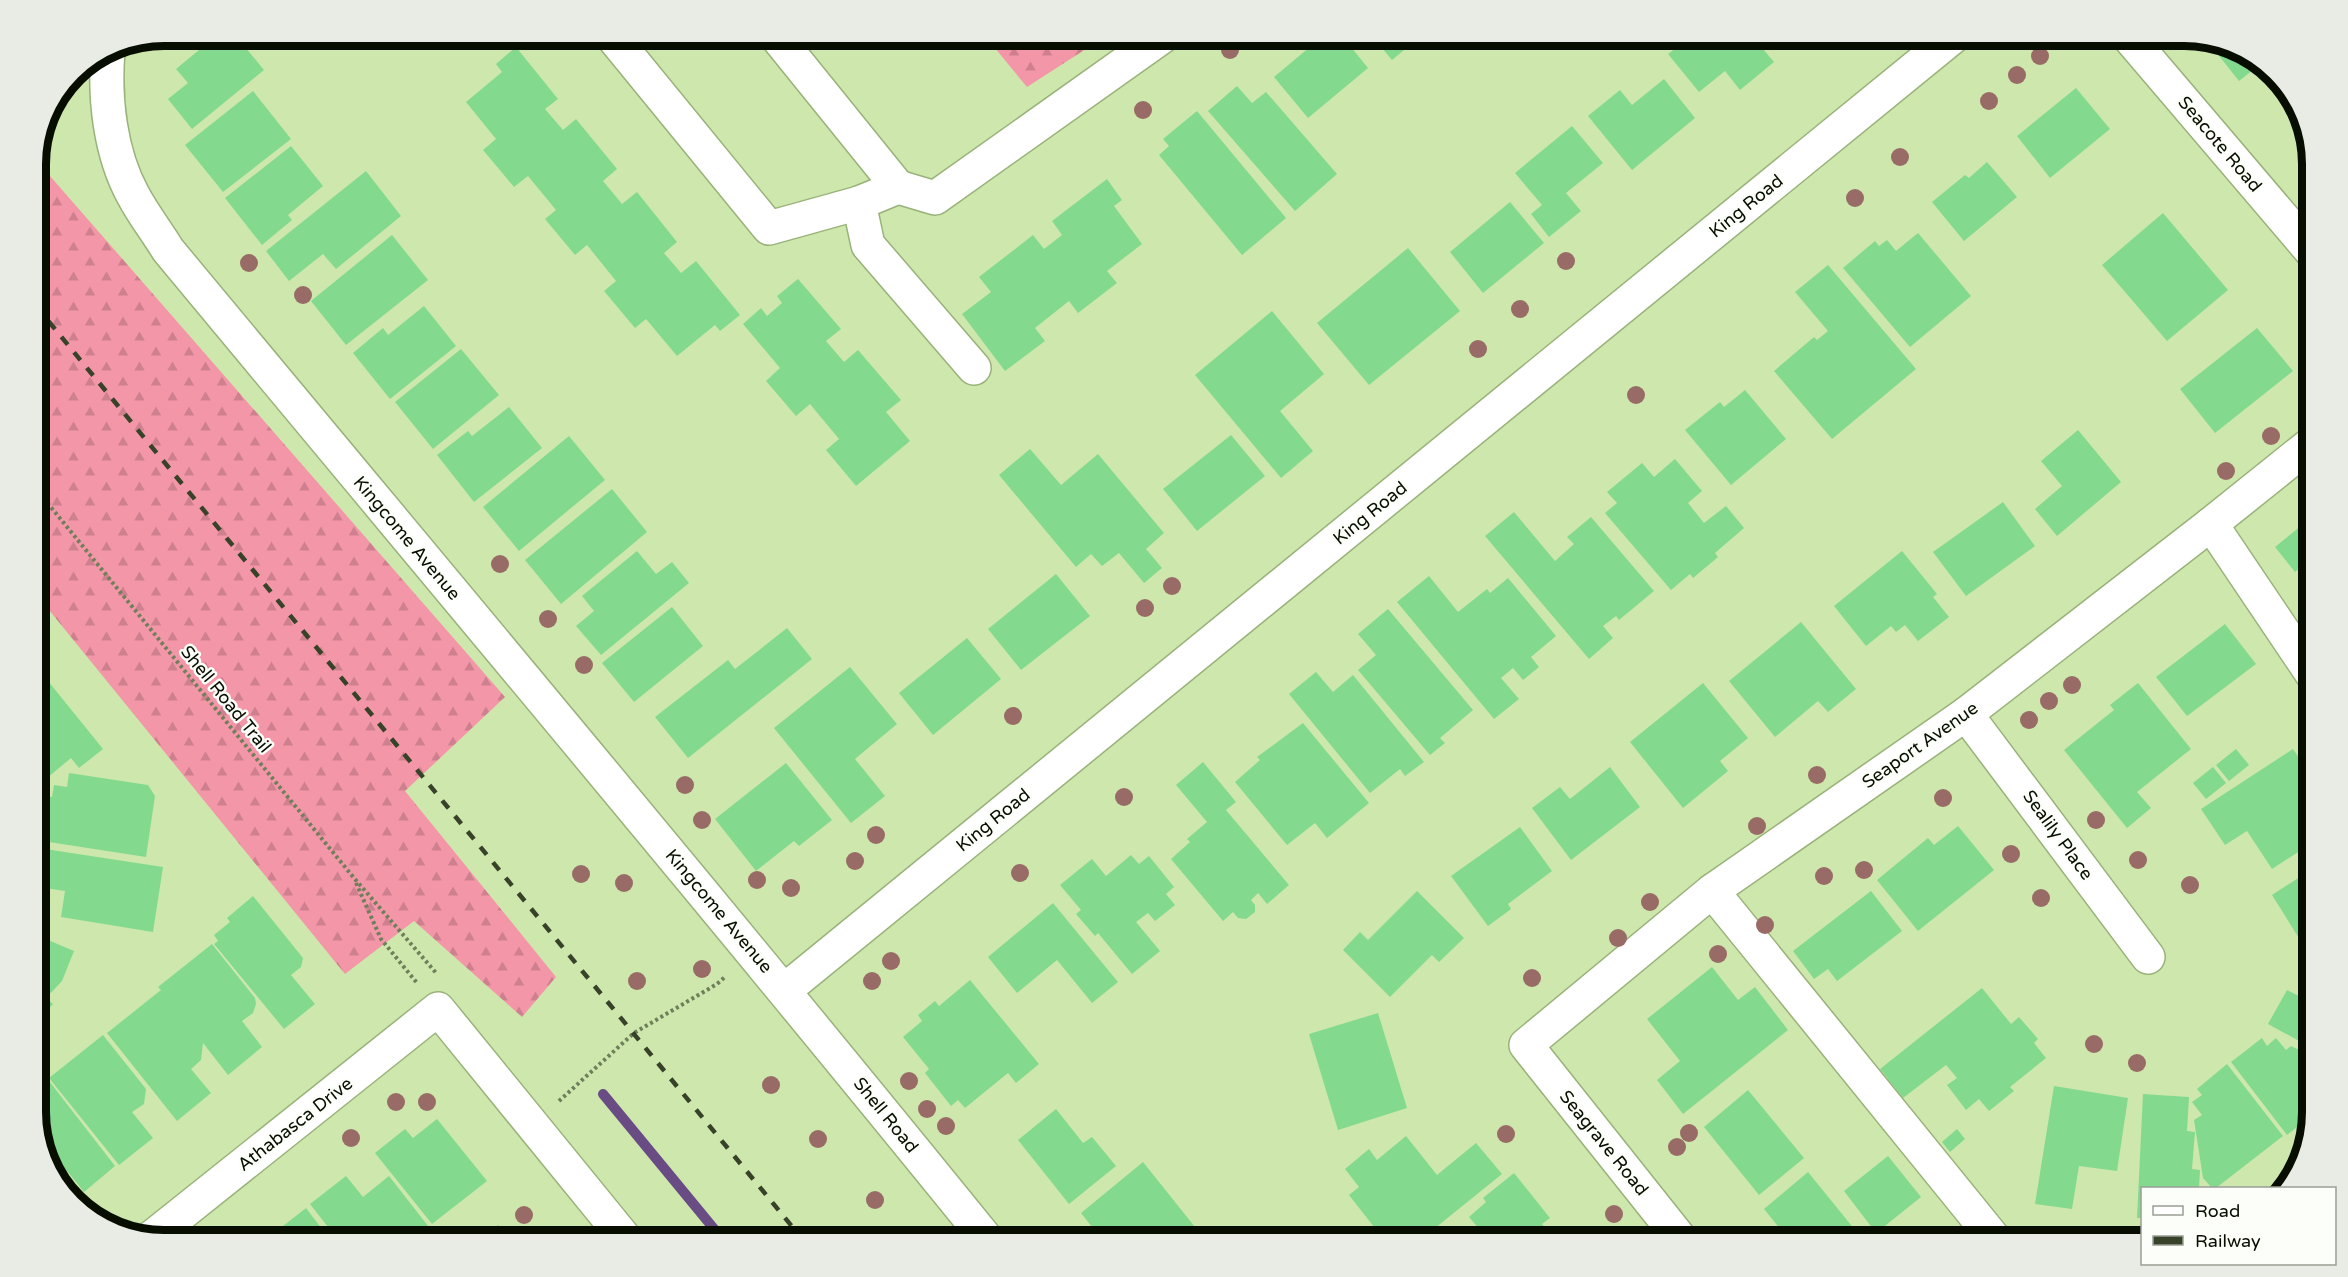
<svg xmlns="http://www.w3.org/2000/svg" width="2348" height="1277" viewBox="0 0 2348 1277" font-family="'Varela Round',sans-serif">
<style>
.forest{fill:url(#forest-firs)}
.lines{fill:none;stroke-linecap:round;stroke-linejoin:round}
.stream{stroke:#6a4c84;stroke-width:10}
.building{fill:#83da8f}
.minor-casing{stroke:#99b27a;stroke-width:36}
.path{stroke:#6e7f5a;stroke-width:4;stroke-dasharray:3 3;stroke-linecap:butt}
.minor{stroke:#fff;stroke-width:33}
.rail{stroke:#374229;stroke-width:4.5;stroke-dasharray:10 10;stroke-linecap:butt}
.tree{fill:#986b66}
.labels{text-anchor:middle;stroke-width:5;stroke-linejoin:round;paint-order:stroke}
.street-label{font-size:18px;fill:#070e00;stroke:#fcfff9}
.rim{fill:none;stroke:#070e00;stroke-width:8}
</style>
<defs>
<pattern id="forest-firs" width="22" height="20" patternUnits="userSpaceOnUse" patternTransform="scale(1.5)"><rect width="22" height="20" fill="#f396a8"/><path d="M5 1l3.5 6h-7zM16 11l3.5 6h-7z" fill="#cf808f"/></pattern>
</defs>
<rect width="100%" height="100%" fill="#cee7ad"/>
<g class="forest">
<polygon points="985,36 1106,36 1027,87"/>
<polygon points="36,160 505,697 405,791 556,977 522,1017 414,921 345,974 36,594"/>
</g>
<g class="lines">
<polyline class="stream" points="603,1094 724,1241"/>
</g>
<g class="building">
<polygon points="216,36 236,36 264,70 192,129 168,99 188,83 176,69"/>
<polygon points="396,36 425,36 408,50"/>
<polygon points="1323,36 1342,36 1368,68 1308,118 1274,77"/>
<polygon points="1372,36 1421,36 1392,60"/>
<polygon points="1677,36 1752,36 1774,62 1740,90 1725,71 1699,92 1668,54 1680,45 1674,38"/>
<polygon points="2208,42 2240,49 2259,65 2239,81"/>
<polygon points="516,47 558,99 545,109 563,130 576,119 617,169 603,181 622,204 637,192 677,242 664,253 681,273 696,261 740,315 720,331 715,325 677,356 646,319 635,328 604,291 616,281 587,245 575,255 545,219 556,210 528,176 514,187 483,150 496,139 466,102 502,72 496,64"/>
<polygon points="1664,79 1695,118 1632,170 1588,116 1620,90 1632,105"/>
<polygon points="1237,86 1252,103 1266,92 1337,174 1295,211 1208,111"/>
<polygon points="2076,88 2110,129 2050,178 2017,136"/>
<polygon points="253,91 291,139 223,192 185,145"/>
<polygon points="1197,111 1286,218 1242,255 1159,155 1169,146 1163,139"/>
<polygon points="1572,126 1603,163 1566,193 1581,211 1549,237 1531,214 1542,205 1515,173"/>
<polygon points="291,146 323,186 288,215 292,220 262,245 225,198"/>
<polygon points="1987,162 2017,197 1964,241 1932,202 1965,175 1969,178"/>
<polygon points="366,171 401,216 336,269 323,254 289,281 266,251"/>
<polygon points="1107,179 1122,200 1114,206 1142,244 1107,271 1117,283 1078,313 1069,301 1035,328 1045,341 1005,371 962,314 991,292 979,277 1033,235 1044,249 1062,235 1052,221"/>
<polygon points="1510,202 1544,243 1483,293 1450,252"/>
<polygon points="2163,213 2228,290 2167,341 2102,265"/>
<polygon points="1918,233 1971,296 1910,347 1843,268 1875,241 1879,246 1887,240 1896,251"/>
<polygon points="392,235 428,280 346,345 311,301"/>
<polygon points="1408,248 1460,311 1369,385 1317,323"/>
<polygon points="1828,265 1916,369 1832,439 1774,371 1814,337 1817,340 1828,331 1795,292"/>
<polygon points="798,279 841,329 826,341 844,362 858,350 901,400 886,412 910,441 856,486 826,450 839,439 810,404 796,416 766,381 780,368 743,324 761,308 767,316 782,303 777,296"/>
<polygon points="424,306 456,346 390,399 353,353 383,328 388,335"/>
<polygon points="1272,311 1324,374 1280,411 1313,451 1281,478 1195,375"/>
<polygon points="2257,328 2293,371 2215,433 2180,389"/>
<polygon points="461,349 499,395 433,449 395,402"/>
<polygon points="1745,390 1786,439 1731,485 1685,430 1720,402 1724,407"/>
<polygon points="509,407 542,448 474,502 437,455 468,431 472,436"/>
<polygon points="2078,430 2121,482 2057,536 2035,509 2062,486 2041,461"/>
<polygon points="1231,435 1265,476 1197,531 1163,489"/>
<polygon points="569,436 605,480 519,551 483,507"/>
<polygon points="1030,449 1061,485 1098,454 1164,533 1146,549 1162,568 1144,583 1119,553 1102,566 1091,554 1076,567 999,475"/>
<polygon points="1675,459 1702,491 1688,503 1704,523 1726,506 1744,528 1715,553 1718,557 1693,578 1690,574 1671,590 1605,513 1617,503 1607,492 1642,463 1654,477"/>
<polygon points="612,489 647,532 561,604 525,560"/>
<polygon points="2003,502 2035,546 1966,596 1933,552"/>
<polygon points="1514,512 1555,561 1574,544 1567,537 1591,517 1654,591 1619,620 1616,616 1603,626 1613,638 1589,659 1485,536"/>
<polygon points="2312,517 2312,577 2303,566 2295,572 2275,547"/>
<polygon points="637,551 656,574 672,562 689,583 601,655 576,626 594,611 582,596"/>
<polygon points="1902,551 1937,594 1933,597 1949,617 1918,641 1905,625 1896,632 1891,626 1866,646 1834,606"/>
<polygon points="1056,574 1090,616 1021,670 988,629"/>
<polygon points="1429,576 1458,612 1487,589 1490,593 1508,578 1556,636 1531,657 1539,667 1523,680 1513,668 1501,678 1519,699 1494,719 1397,602"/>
<polygon points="672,607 703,646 634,702 602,663"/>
<polygon points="1388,609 1473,710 1440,738 1445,743 1430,755 1358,670 1376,655 1358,634"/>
<polygon points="1801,622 1856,689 1828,712 1818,701 1775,737 1729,681"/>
<polygon points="2225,624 2256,664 2187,716 2156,677"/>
<polygon points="787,628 812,659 688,758 655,717 728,660 735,669"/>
<polygon points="967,638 1001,679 933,735 899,693"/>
<polygon points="36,660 49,676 36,686"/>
<polygon points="850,667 897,724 855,759 885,796 851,823 774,728"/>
<polygon points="1316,672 1333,692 1353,675 1424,762 1405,776 1400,769 1370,793 1289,694"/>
<polygon points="48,681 103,749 79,768 71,758 47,778 36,765 36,690"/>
<polygon points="1703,683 1748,738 1720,761 1728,771 1683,808 1630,742"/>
<polygon points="2138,683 2191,749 2137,792 2151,808 2127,828 2064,750 2114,710 2110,705"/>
<polygon points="1303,723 1369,803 1327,838 1315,823 1287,845 1235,782 1260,760 1257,757"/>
<polygon points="2236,749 2249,765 2229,781 2216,765"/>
<polygon points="2293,749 2312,777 2312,843 2272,869 2247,831 2225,845 2201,809"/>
<polygon points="1203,762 1236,802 1226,810 1289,885 1267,904 1258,893 1251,900 1255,905 1255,912 1246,919 1238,918 1233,912 1223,921 1171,859 1190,842 1187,839 1207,822 1176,785"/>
<polygon points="786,763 832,820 799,846 794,841 756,871 715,819"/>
<polygon points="1610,767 1640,807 1571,860 1532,808 1560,787 1570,799"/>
<polygon points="2213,767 2226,783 2206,799 2193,783"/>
<polygon points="69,773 148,785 155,796 146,857 36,840 36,816 40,795 52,797 54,785 67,787"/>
<polygon points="1958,826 1994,870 1918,931 1877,880 1928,838 1934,845"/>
<polygon points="1520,827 1552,871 1508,904 1511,909 1488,926 1451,876"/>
<polygon points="45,849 163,867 153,932 61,917 65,891 38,887"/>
<polygon points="1131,855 1139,864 1149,856 1174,887 1166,894 1175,905 1155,921 1148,913 1136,922 1160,951 1132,974 1098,933 1095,936 1076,914 1081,910 1060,885 1092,859 1106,876"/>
<polygon points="2312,869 2312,959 2272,895"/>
<polygon points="1417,891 1464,938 1439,962 1432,955 1390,997 1343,950 1360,932 1368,940"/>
<polygon points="1871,891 1902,931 1837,981 1828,969 1814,979 1793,951"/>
<polygon points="253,896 303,958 301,967 291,975 315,1004 284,1029 214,944 218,941 214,935 230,922 227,918"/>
<polygon points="1053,903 1118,982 1092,1003 1057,960 1017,993 988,957"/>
<polygon points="36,935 74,951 62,981 46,998 53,1004 36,1023"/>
<polygon points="212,944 255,998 256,1004 253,1013 242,1021 262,1047 228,1075 203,1043 201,1060 191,1069 211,1093 177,1121 107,1033 161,990 158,987"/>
<polygon points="1712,967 1738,1000 1755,987 1788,1030 1683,1114 1657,1080 1680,1061 1647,1019"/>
<polygon points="970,980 1039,1064 1016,1083 1008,1073 965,1108 958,1100 951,1106 925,1073 929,1069 903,1037 922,1021 918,1015 935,1001 939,1006"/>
<polygon points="1982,988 2011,1024 2019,1017 2038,1039 2034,1043 2046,1058 2010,1087 2014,1091 1989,1111 1979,1099 1966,1110 1947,1085 1957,1078 1946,1065 1903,1098 1880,1069"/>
<polygon points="2287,990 2305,999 2309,991 2312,992 2312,1048 2268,1024"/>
<polygon points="1378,1013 1407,1108 1338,1130 1309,1034"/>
<polygon points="103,1035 146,1089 144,1104 132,1112 153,1138 119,1165 49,1078"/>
<polygon points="2262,1038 2267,1046 2276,1038 2286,1050 2291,1046 2312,1056 2311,1116 2287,1135 2231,1062"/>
<polygon points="2227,1064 2283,1136 2216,1188 2212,1188 2203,1178 2194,1120 2202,1115 2192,1102 2202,1095 2197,1089"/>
<polygon points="46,1077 115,1166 84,1192 63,1166 54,1172 36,1121 36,1084"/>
<polygon points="2054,1086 2128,1098 2117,1171 2079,1166 2072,1209 2035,1204"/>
<polygon points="1748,1090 1804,1158 1759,1195 1704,1127"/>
<polygon points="2143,1094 2189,1097 2187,1131 2195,1132 2192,1169 2200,1170 2199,1188 2142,1188 2142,1218 2137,1218"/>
<polygon points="1056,1109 1083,1143 1092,1137 1116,1166 1069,1204 1018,1140"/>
<polygon points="437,1119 487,1181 432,1224 375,1153 405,1129 413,1138"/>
<polygon points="1957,1129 1965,1139 1950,1152 1942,1142"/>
<polygon points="1406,1136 1437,1175 1476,1143 1502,1174 1419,1241 1385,1241 1349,1195 1359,1187 1345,1169 1369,1149 1377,1160"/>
<polygon points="1888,1156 1921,1197 1876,1233 1844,1191"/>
<polygon points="1143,1162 1195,1227 1178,1241 1141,1241 1128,1226 1109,1241 1103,1241 1081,1213"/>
<polygon points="1808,1172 1864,1241 1790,1241 1764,1209"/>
<polygon points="1514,1173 1550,1218 1542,1224 1556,1241 1489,1241 1469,1217 1486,1202 1483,1198"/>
<polygon points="346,1176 363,1197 389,1176 432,1231 419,1241 339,1241 310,1204"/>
<polygon points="306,1208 331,1241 264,1241"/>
<polygon points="498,1225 511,1241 478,1241"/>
</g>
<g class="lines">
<g class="minor-casing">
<g id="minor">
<polyline points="612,36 769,228 859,203 898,187 776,36"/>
<polyline points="2128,36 2312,252"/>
<path d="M108,51C104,98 110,153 133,195C143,214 157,232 168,250C442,580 718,908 988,1241"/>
<polyline points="898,187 935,198 1163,36"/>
<polyline points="859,203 868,245 974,368"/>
<polyline points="2211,524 2312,674"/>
<polyline points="1966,714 2148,957"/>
<polyline points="1712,891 1996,1241"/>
<polyline points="785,990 1954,36"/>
<polyline points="151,1238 438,1009 627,1241"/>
<polyline points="1682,1241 1526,1045 1712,891 1966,714 2211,524 2312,443"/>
</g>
</g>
<g class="path">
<polyline points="36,489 354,878 437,974"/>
<polyline points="356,883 381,939 417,983"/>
<polyline points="559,1101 634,1033 717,984 725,977"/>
</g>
<use href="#minor" class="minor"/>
<polyline class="rail" points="36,306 804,1241"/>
</g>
<g class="tree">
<circle cx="1230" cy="50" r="9"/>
<circle cx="2040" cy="56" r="9"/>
<circle cx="2017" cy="75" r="9"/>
<circle cx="1989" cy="101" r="9"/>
<circle cx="1143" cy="110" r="9"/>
<circle cx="1900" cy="157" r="9"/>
<circle cx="1855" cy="198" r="9"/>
<circle cx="1566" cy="261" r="9"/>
<circle cx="249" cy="263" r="9"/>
<circle cx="303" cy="295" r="9"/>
<circle cx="1520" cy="309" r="9"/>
<circle cx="1478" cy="349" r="9"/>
<circle cx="1636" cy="395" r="9"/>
<circle cx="2271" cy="436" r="9"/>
<circle cx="2226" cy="471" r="9"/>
<circle cx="500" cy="564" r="9"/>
<circle cx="1172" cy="586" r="9"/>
<circle cx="1145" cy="608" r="9"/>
<circle cx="548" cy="619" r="9"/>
<circle cx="584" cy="665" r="9"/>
<circle cx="2072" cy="685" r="9"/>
<circle cx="2049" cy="701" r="9"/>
<circle cx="1013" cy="716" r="9"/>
<circle cx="2029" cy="720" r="9"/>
<circle cx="1817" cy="775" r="9"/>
<circle cx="685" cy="785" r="9"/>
<circle cx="1124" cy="797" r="9"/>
<circle cx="1943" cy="798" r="9"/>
<circle cx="702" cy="820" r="9"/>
<circle cx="2096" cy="820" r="9"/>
<circle cx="1757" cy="826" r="9"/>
<circle cx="876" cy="835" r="9"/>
<circle cx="2011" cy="854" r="9"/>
<circle cx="2138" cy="860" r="9"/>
<circle cx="855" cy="861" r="9"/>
<circle cx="1864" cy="870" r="9"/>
<circle cx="1020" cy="873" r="9"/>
<circle cx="581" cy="874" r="9"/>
<circle cx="1824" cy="876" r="9"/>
<circle cx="757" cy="880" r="9"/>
<circle cx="624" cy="883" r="9"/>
<circle cx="2190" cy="885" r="9"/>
<circle cx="791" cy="888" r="9"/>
<circle cx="2041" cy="898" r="9"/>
<circle cx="1650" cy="902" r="9"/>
<circle cx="1765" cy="925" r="9"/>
<circle cx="1618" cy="938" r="9"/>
<circle cx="1718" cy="954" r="9"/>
<circle cx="891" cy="961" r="9"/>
<circle cx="702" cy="969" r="9"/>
<circle cx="1532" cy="978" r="9"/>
<circle cx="637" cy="981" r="9"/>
<circle cx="872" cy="981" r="9"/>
<circle cx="2094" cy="1044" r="9"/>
<circle cx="2137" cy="1063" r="9"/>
<circle cx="909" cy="1081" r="9"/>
<circle cx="771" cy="1085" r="9"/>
<circle cx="396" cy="1102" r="9"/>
<circle cx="427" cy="1102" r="9"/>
<circle cx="927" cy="1109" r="9"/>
<circle cx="946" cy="1126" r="9"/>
<circle cx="1689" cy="1133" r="9"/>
<circle cx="1506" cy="1134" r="9"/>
<circle cx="351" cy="1138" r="9"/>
<circle cx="818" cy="1139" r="9"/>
<circle cx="1677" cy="1147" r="9"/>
<circle cx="875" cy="1200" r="9"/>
<circle cx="1614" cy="1214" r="9"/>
<circle cx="524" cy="1215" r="9"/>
</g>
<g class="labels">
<g class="street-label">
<text transform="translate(2220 144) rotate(50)" y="6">Seacote Road</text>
<text transform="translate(1746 206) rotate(-39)" y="6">King Road</text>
<text transform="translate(1370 513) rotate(-39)" y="6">King Road</text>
<text transform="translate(407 538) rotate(50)" y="6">Kingcome Avenue</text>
<text transform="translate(226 699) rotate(51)" y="6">Shell Road Trail</text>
<text transform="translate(1920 745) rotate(-35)" y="6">Seaport Avenue</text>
<text transform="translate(993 820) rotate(-39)" y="6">King Road</text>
<text transform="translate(2058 835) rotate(54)" y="6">Sealily Place</text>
<text transform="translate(719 911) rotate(50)" y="6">Kingcome Avenue</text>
<text transform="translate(886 1115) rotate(51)" y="6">Shell Road</text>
<text transform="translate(295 1124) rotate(-38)" y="6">Athabasca Drive</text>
<text transform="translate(1604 1143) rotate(51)" y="6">Seagrave Road</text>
</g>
</g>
<path d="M0 0H2348V1277H0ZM164 46H2184A118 118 0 0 1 2302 164V1112A118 118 0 0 1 2184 1230H164A118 118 0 0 1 46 1112V164A118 118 0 0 1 164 46Z" fill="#e8ece5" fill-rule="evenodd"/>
<path class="rim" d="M164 46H2184A118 118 0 0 1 2302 164V1112A118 118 0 0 1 2184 1230H164A118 118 0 0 1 46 1112V164A118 118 0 0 1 164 46Z"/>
<rect x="2141" y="1187" width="195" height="78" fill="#fcfff9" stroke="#9a9f95" stroke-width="1.5"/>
<rect x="2153" y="1206" width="30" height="9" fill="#ffffff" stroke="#9a9f95" stroke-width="1.5"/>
<text x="2195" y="1217" font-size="18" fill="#070e00">Road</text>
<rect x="2153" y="1236" width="30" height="9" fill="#374229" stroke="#9a9f95" stroke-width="1.5"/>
<text x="2195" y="1247" font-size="18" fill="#070e00">Railway</text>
</svg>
